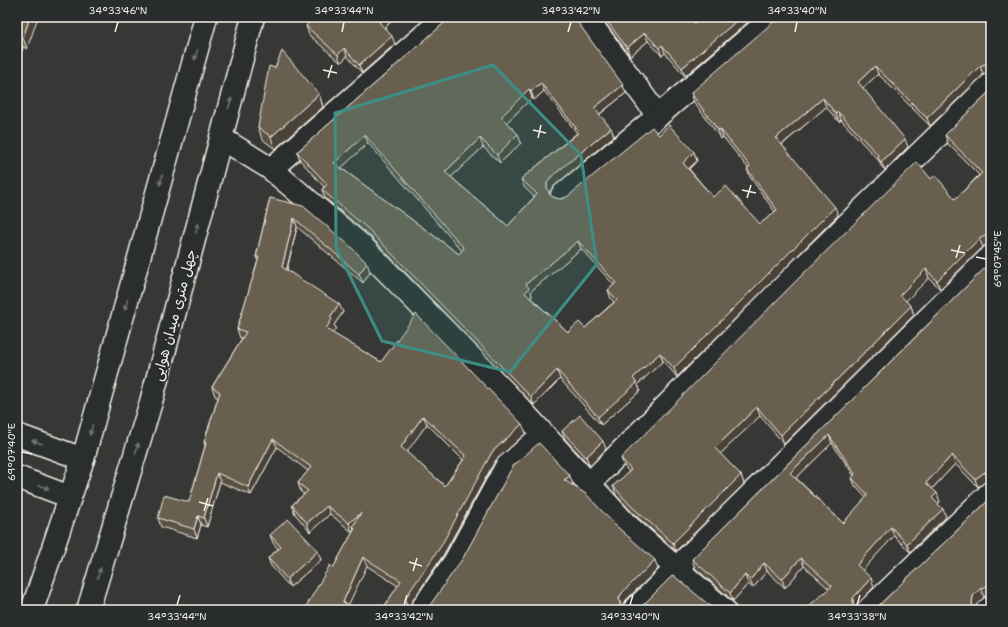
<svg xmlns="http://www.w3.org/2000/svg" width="1008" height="627" viewBox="0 0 1008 627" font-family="'Shantell Sans','Playpen Sans Arabic',sans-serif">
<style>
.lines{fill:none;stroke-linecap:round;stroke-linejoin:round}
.street-casing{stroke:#f4f1e8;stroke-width:25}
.secondary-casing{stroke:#f4f1e8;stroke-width:25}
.primary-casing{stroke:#f4f1e8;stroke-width:25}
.street{stroke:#2a2d2e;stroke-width:22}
.secondary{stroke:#2a2d2e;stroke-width:22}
.primary{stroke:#2a2d2e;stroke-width:22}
.wall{fill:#5a5145;stroke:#f4f1e8;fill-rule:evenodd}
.shaded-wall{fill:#4a4238;stroke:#f4f1e8}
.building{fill:#695e50;stroke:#f4f1e8;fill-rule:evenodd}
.oneway{fill:#71726f}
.marked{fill:#3d8f86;fill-opacity:0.2;stroke:#3d8f86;stroke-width:3;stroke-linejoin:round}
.ticks{fill:none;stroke:#f4f1e8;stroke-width:1.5}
.labels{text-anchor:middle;stroke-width:3;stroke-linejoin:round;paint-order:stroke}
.street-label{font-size:14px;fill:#f4f1e8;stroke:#2a2d2e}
.neatline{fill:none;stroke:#f4f1e8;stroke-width:1.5}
.ticks-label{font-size:10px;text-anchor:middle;fill:#f4f1e8}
</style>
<rect width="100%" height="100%" fill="#373735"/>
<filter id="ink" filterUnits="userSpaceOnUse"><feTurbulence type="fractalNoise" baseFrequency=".025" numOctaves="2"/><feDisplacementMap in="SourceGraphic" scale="8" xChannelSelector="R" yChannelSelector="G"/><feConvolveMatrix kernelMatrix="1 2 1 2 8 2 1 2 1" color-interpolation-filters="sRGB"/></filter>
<g filter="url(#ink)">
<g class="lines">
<g class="street-casing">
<g id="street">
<polyline points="586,17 658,116"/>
<polyline points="221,138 271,169 362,246 505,392 626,524 724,610"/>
<polyline points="271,169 445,17"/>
<polyline points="562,195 658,116 773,17"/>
<polyline points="589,484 794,276 991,84"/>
<polyline points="421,610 455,561 506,467 543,434"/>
<polyline points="634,610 991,256"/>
<polyline points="868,610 991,492"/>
<polyline points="987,610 991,607"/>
</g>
</g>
<g class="secondary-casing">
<g id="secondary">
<polyline points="17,435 83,459"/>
<polyline points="17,477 70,497"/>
</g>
</g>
<g class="primary-casing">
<g id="primary">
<polyline points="32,610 83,459 206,17"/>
<polyline points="88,610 151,402 253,17"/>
</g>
</g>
<use href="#street" class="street"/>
<use href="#secondary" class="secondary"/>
<use href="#primary" class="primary"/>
</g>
<g class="wall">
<polygon points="17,17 27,49 23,47 17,67"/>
<polygon points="396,17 385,28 395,44 362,73 347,56 341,63 309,35 306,26"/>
<polygon points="601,17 688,17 694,23 701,17 754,17 685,76 665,53 662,56 648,41 630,56"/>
<path d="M991,17V72H988L983,75L930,126L878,74L863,88L908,147L885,170L881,166L879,161L841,120L839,122L826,107L782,145L838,215L677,377L663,361L638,384L640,391L601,425L560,379L534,405L371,237L325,198L322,190L324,187L300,160L297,152L450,18L626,93L599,115L614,136L554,186L550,191V195L555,198L561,199L567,197L659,135L694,152L697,161L689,169L713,197L760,224L775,212L750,177L747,169L748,168L723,137L721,139L694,102L691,93ZM544,91L577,133L521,179L524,187L534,197L508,226L451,177L483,147L500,163L521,143L506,123L532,98L534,100ZM368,143L462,251L459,254L341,168ZM581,249L614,285L608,290L611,299L614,302L585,328L568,332L531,298L532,296L531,291Z"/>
<polygon points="275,68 319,94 323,107 275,149 262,139 258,127"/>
<polygon points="991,90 991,244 988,244 983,247 940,289 929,278 906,301 911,306 914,315 784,444 760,416 720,454 741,475 744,484 676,551 635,515 616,495 613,486 629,472 624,466 621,458 931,179 955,199 979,175 948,144 945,135"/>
<path d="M270,198L370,272L363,283L297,227L287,270L343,312L334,325L336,328L332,333L381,362L526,433L495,461L444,554L411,603L409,609L382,610L398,586L367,566L304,610L333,568L354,530L352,532L330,514L310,532L295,514L292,505L304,494L301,492L298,483L308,471L277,447L251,495L220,482L207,527L201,525L197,538L161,527L158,518L189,502L205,446L204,442L218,398L215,396L212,387L242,338H240L237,329L258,261L256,257ZM427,424L463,460L445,486L406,452Z"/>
<path d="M991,262V480H988L978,487L955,464L932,489L940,502L938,504L946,517L910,552L894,536L862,570L874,587L856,606V610L829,589L804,566L785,588L767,571L753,588L748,584L733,601L695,568L692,559ZM832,443L854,476L852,478L855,486L866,498L843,523L796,478Z"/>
<polygon points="562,431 606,449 590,466 565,439"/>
<polygon points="991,498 991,595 984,597 976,605 975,610 874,610"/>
<polygon points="270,535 318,551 321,560 290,587 271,566 268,558 278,549 273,543"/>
</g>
<g class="shaded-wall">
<polygon points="30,17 38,17 27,49 23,38"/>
<polygon points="384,17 396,17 382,30 379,22"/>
<polygon points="421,17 426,17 422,20"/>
<polygon points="741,17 754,17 685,76 682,68"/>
<polygon points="645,33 648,41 630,56 627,48"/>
<polygon points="19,36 23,47 17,67 17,43"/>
<polygon points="392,36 395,44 362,73 359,65"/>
<polygon points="662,45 665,53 662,56 659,48"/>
<polygon points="344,48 347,56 341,63 338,55"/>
<polygon points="875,66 878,74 861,90 858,82"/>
<polygon points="980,66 983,75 930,126 927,118"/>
<polygon points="541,83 544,91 534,100 531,91"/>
<polygon points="623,85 626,93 597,116 594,108"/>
<polygon points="529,89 532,98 504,125 501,117"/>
<polygon points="319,94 323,107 275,149 271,137"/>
<polygon points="823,98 826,107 779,147 776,138"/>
<polygon points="838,112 841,120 839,122 836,114"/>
<polygon points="611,128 614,136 554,186 550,191 550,197 547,188 547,183 551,177"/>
<polygon points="720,129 723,137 721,139 718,130"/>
<polygon points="518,134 521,143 500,163 497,155"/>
<polygon points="365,135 368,143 337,172 334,163"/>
<polygon points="480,138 483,147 448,180 445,172"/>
<polygon points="905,139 908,147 885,170 881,162"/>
<polygon points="694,152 697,161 686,171 683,163"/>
<polygon points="835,207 838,215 677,377 674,368"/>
<polygon points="294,218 297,227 285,276 282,267"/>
<polygon points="979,239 983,247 940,289 937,281"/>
<polygon points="578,241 581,249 531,291 532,296 528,301 525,293 526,284"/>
<polygon points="367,263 370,272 363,283 359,274"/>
<polygon points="926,269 929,278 903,304 900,295"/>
<polygon points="339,304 343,312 334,325 336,328 329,338 326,329 330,317"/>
<polygon points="911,306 914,315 784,444 781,435"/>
<polygon points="660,353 663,361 638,384 640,391 601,425 598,417 633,378"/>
<polygon points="557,370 560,379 534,405 531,397"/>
<polygon points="757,407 760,416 718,456 715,448"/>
<polygon points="423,416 427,424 404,456 401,447"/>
<polygon points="522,424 526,433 495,461 444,554 411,603 409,609 407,607 405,601 408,594 492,452"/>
<polygon points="829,435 832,443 793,481 790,473"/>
<polygon points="273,439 277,447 251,495 248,487"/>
<polygon points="603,441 606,449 590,466 586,457"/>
<polygon points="952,455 955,464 929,492 926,483"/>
<polygon points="985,472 988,480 978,487 975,479"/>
<polygon points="217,473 220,482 207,527 204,518"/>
<polygon points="741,475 744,484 676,551 673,543"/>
<polygon points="570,476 573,485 568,489 564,480"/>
<polygon points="937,493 940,502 935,506 932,498"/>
<polygon points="327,506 330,514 310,532 307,523"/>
<polygon points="943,509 946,517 910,552 907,544"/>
<polygon points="361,513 353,526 354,530 352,532 349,523"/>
<polygon points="198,516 201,525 197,538 194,529"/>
<polygon points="891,527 894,536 860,573 857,565"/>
<polygon points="318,551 321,560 290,587 287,579"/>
<polygon points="363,557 367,566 346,610 343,602"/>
<polygon points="801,558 804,566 785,588 782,579"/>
<polygon points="655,560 658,569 625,601 622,607 623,610 622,610 619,598 622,593"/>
<polygon points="764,563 767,571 753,588 750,580"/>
<polygon points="745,575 748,584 733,601 730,593"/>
<polygon points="871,578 874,587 856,606 856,610 853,605 853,598"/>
<polygon points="981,588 984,597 976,605 975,610 974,610 972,604 973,596"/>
<polygon points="618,606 620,610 615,610"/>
</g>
<g class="building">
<polygon points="17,17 30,17 23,38 19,36 17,43"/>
<polygon points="313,17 384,17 379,22 392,36 359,65 344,48 338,55 306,26"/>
<path d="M451,17H574L623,85L594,108L611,128L551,177L547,183V188L550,195L555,198L561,199L567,197L652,127L659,135L669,125L694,152L683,163L713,197L726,186L760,224L777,210L747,169L750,166L720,129L718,130L691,93L779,17H991V64H985L980,66L927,118L875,66L858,82L905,139L881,162L878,158L879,156L838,112L836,114L823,98L776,138L835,207L674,368L660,353L633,378L637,383L598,417L557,370L531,397L368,229L322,190L327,184L297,152ZM541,83L579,132L521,179L537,194L508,226L445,172L480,138L497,155L518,134L501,117L529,89L531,91ZM365,135L464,248L459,254L334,163ZM578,241L616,283L608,290L617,300L585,328L579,322L568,332L525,293L529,288L526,284Z"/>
<polygon points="604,17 688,17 694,23 701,17 741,17 682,68 662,45 659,48 645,33 627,48"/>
<polygon points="282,51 319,94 271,137 258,127 269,66 275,68"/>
<polygon points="991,90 991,236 985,236 979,239 937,281 926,269 900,295 911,306 781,435 757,407 715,448 741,475 673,543 632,507 613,486 631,470 621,458 800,277 917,162 931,179 935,175 955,199 982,173 945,135"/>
<path d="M270,198L303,206L350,246L367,263L359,274L294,218L282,267L339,304L330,317L332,319L326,329L381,362L416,314L522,424L492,452L441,546L408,594L405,601L407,607L409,610H382L401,581L363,557L343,602L359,610H304L330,565L333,568L355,528L353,526L361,513L349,523L327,506L307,523L292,505L308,491L298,483L311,467L273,439L248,487L217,473L204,518L198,516L194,529L158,518L164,495L189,502L206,443L204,442L220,392L212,387L246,332L237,329L259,257H256ZM423,416L466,456L445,486L401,447Z"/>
<path d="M991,262V472H985L975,479L952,455L926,483L937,493L932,498L943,509L907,544L891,527L857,565L871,578L853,598V605L856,610H804L832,586L801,558L782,579L764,563L750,580L745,575L730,593L692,559ZM829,435L855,474L852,478L868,495L843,523L790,473Z"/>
<polygon points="580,415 603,441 586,457 562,431"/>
<polygon points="539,443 570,476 564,480 586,494 615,525 655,560 622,593 619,598 621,609 618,606 615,610 426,610 428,608 463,558 513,466"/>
<polygon points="991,498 991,587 987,586 981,588 973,596 972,604 975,610 874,610"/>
<polygon points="288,519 318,551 287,579 268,558 281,547 270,535"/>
<polygon points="673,575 715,610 636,610 639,609"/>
</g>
<defs><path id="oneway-solid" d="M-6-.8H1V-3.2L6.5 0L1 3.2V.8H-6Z"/></defs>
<g class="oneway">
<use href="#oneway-solid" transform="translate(196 55) rotate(105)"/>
<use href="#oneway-solid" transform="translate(230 103) rotate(-75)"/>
<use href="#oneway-solid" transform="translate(161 180) rotate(106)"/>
<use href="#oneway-solid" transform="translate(197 228) rotate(-75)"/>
<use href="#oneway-solid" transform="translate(126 305) rotate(106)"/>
<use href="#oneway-solid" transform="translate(91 430) rotate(106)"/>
<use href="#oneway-solid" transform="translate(37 442) rotate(-160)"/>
<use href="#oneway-solid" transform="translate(137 448) rotate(-73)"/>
<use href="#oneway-solid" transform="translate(44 487) rotate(21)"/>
<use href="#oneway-solid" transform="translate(99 573) rotate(-73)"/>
</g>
</g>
<path class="marked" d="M493,65L581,155L597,264L510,372L382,341L336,248L335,113Z"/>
<path class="ticks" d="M115,32L118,22M342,32L344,22M568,32L571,22M795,32L797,22M323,70L337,73M328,78L332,65M533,130L546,133M538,138L541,125M742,190L756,193M747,198L751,185M951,250L965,253M976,257L986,259M956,258L960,245M22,452L32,454M199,502L213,506M204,511L208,498M409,562L422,566M413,571L417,558M177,605L180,595M404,605L407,595M630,605L633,595M857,605L860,595"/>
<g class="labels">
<g class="street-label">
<text transform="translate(174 315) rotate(-75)" y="5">چهل متری میدان هوایی</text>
</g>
</g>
<rect width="1008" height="627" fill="none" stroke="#2a2d2e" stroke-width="44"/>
<rect x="22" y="22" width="964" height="583" class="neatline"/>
<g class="ticks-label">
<text x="118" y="14">34°33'46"N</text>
<text x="344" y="14">34°33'44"N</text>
<text x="571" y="14">34°33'42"N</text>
<text x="797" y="14">34°33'40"N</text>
<text transform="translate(997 259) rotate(-90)" y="4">69°07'45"E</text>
<text transform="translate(11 452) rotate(-90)" y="4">69°07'40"E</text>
<text x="177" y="620">34°33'44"N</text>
<text x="404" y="620">34°33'42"N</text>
<text x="630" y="620">34°33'40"N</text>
<text x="857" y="620">34°33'38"N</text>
</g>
</svg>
